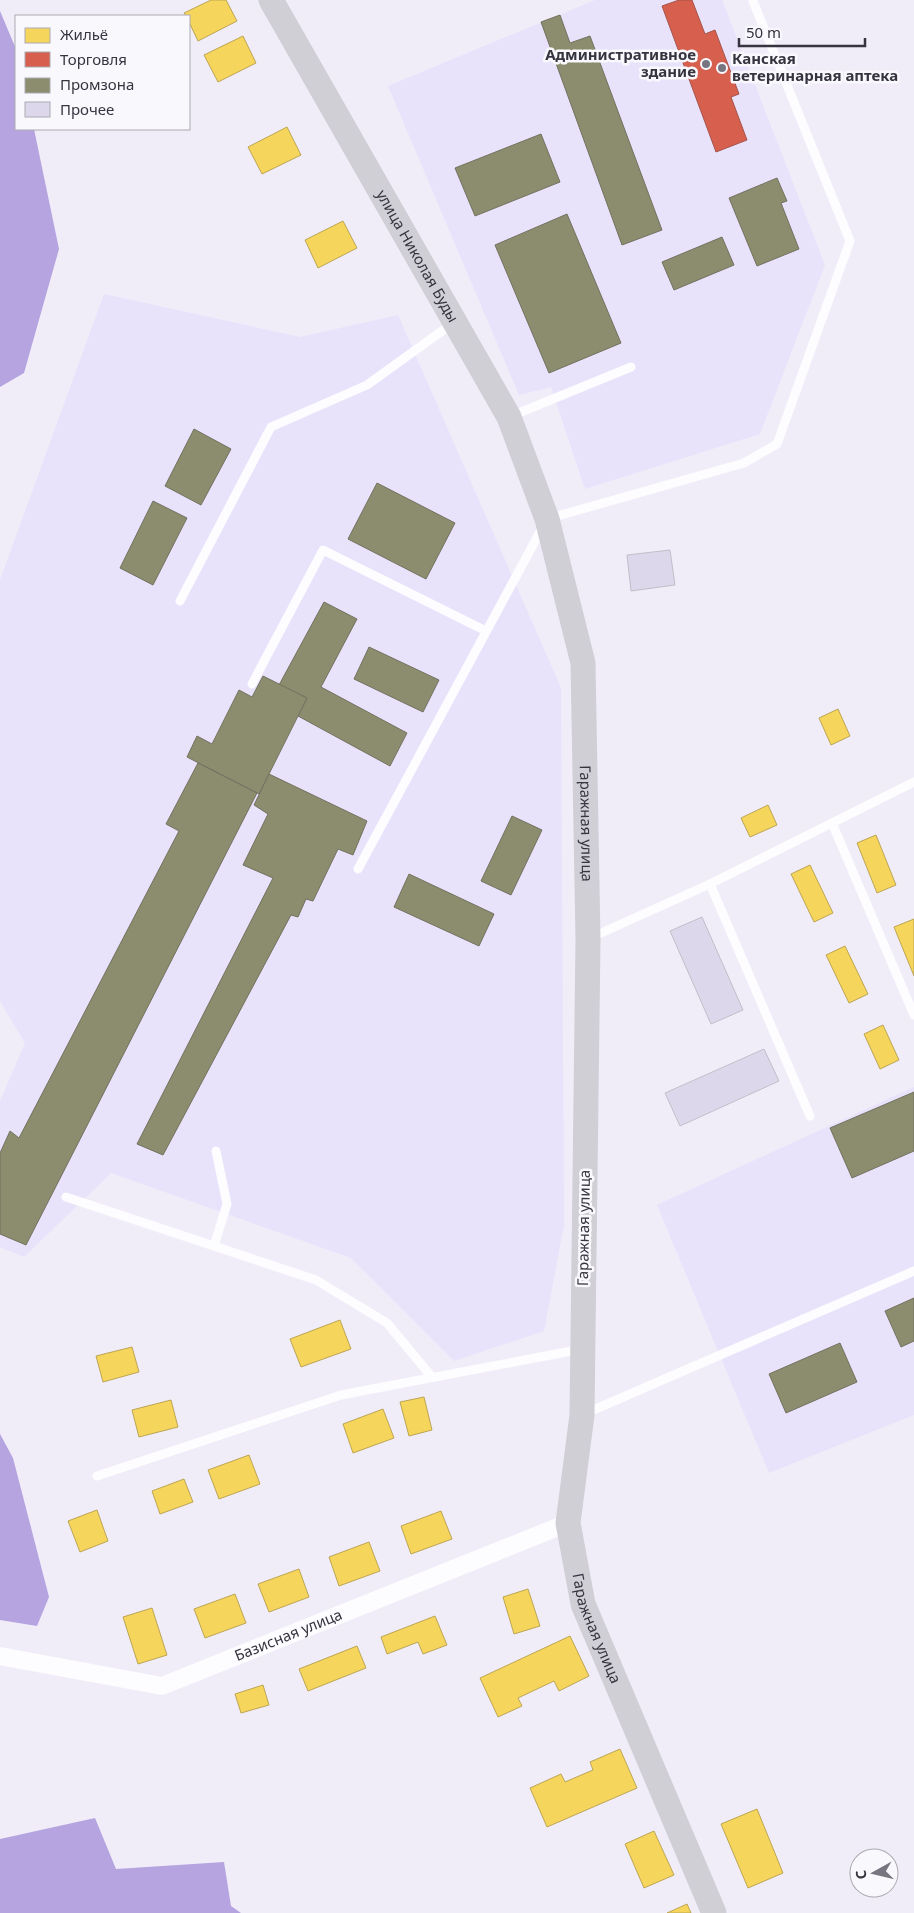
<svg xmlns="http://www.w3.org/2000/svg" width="914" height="1913" viewBox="0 0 914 1913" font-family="'Noto Sans',sans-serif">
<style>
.built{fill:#e8e2fb}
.water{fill:#b5a4e0}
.homes{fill:#f6d55c;stroke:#bca553}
.shops{fill:#d6604d;stroke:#a65349}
.industry{fill:#8c8c6e;stroke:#727260}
.building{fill:#dcd7ea;stroke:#c1bfc9}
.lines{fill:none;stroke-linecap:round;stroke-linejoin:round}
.lane{stroke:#fdfcfe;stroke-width:9}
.street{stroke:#fdfcfe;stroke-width:18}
.secondary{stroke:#d0cfd5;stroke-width:25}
.poi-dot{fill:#777580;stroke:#f9f8fd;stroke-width:2}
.labels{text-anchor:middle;stroke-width:5;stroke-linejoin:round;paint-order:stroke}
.poi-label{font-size:15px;font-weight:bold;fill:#36343f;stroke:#f9f8fd;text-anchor:end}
.street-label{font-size:15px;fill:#36343f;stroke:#f9f8fd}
</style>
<rect width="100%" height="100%" fill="#f0edf9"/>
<g class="built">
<polygon points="595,0 722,0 825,265 760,434 585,489 551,387 519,395 388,86"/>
<polygon points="104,294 300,337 398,315 561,688 564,1225 544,1331 454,1361 351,1258 111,1173 24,1257 0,1247 0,1101 25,1043 0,1001 0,580"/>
<polygon points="914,1087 914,1415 769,1473 657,1205"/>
</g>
<g class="water">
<polygon points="0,11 16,49 16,129 34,129 59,249 24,373 0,387"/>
<polygon points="0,1434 13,1458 49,1597 37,1626 0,1620"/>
<polygon points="95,1818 116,1869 224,1862 231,1906 241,1913 0,1913 0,1839"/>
</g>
<g class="homes">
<polygon points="211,0 226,0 237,21 198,41 189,22 189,16 186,16 184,13"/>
<polygon points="243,36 256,63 218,82 204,55"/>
<polygon points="287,127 301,155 262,174 248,147"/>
<polygon points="343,221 357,248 318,268 305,240"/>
<polygon points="838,709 850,736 831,745 819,718"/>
<polygon points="768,805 777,825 750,837 741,818"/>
<polygon points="876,835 896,885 877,893 857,843"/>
<polygon points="810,865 833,913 814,922 791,874"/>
<polygon points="914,919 914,976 894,927"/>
<polygon points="845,946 868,994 849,1003 826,955"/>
<polygon points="883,1025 899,1060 880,1069 864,1034"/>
<polygon points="340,1320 351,1349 301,1367 290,1339"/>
<polygon points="132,1347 139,1372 103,1382 96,1356"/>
<polygon points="424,1397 432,1430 409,1436 400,1402"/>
<polygon points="171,1400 178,1427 139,1437 132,1410"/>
<polygon points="383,1409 394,1438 353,1453 343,1424"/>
<polygon points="249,1455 260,1484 219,1499 208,1470"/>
<polygon points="184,1479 193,1502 160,1514 152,1491"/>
<polygon points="97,1510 108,1541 80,1552 68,1521"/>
<polygon points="441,1511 452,1539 411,1554 401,1526"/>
<polygon points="369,1542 380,1571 339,1586 329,1557"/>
<polygon points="299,1569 309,1597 269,1612 258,1584"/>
<polygon points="528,1589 540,1626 514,1634 503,1597"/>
<polygon points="235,1594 246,1623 205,1638 194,1609"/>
<polygon points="152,1608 167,1655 138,1664 123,1617"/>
<polygon points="435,1616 447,1645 423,1654 418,1642 387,1654 381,1637"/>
<polygon points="570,1636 589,1676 559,1691 554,1681 518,1698 522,1706 498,1717 480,1678"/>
<polygon points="357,1646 366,1668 308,1691 299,1669"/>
<polygon points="263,1685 269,1705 241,1713 235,1694"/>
<polygon points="620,1749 637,1788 547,1827 530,1788 561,1774 565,1782 593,1770 590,1762"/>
<polygon points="757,1809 783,1873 748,1888 721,1824"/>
<polygon points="654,1831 674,1875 644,1888 625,1844"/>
<polygon points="687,1904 691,1913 667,1913"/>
</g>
<polygon class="shops" points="679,0 692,0 705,34 715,30 739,94 731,97 747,140 716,152 662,6"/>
<g class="industry">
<polygon points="560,15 570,43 590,36 662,230 622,245 541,22"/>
<polygon points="541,134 560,182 475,216 455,168"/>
<polygon points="777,178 787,201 781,203 799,249 757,266 729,198"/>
<polygon points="567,214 621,343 549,373 495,245"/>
<polygon points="722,237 734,265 674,290 662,262"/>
<polygon points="194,429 231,449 201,505 165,486"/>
<polygon points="377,483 455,523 426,579 348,539"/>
<polygon points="153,501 187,518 153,585 120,568"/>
<polygon points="324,602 357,619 321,687 407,733 390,766 298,716 307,698 279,685"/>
<polygon points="369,647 439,680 423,712 354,679"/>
<polygon points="263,676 307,698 259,794 187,757 197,736 212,744 239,690 252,697"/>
<polygon points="198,763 257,793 26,1245 0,1234 0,1153 10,1131 19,1138 179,831 166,824"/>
<polygon points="269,774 367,821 353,855 338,849 313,901 306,899 298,917 291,915 163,1155 137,1144 273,878 243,865 268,814 254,805"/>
<polygon points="512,816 542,830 511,895 481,881"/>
<polygon points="409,874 494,914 479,946 394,907"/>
<polygon points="914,1092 914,1151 852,1178 830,1128"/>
<polygon points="914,1298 914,1341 901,1347 885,1311"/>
<polygon points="840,1343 857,1382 786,1413 769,1374"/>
</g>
<g class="building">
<polygon points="670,550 675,585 631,591 627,555"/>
<polygon points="702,917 743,1010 711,1024 670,931"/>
<polygon points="764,1049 779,1081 680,1126 665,1093"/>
</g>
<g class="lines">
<g class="lane">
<polyline points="509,417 631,367"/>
<polyline points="180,601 271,427 367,385 453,323"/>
<polyline points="252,684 323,550 486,631"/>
<polyline points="832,823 914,1015"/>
<polyline points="358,869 547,519 744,463 777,444 850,241 753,1"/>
<polyline points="710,884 810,1116"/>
<polyline points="590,938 710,884 914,782"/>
<polyline points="66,1197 316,1280 387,1323 432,1377"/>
<polyline points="214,1246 227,1204 216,1151"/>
<polyline points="584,1414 914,1271"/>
<polyline points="97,1476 341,1395 582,1349"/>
</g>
<path class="street" id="s1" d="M0,1656L162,1686L568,1523"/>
<path class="secondary" id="s2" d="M271,0L509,417L547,519L583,663L588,939L582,1415L568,1523L583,1604L714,1913"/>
</g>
<g class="poi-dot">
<circle cx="706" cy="64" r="5"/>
<circle cx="722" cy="68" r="5"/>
</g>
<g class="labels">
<g class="poi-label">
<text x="696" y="60">Административное<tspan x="696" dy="17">здание</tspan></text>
<text x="732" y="64" text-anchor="start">Канская<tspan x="732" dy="17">ветеринарная аптека</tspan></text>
</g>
<g class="street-label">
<text dy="5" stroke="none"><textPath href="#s2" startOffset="295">улица Николая Буды</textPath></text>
<text dy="5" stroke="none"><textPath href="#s2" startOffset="898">Гаражная улица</textPath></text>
<text transform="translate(584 1228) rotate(-89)" y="5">Гаражная улица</text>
<text dy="5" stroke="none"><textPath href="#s2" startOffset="1708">Гаражная улица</textPath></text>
<text dy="5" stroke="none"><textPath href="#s1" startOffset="301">Базисная улица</textPath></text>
</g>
</g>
<rect x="15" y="15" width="175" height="115" fill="#f9f8fd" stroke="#abaab1"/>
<rect x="25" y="28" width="25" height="15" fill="#f6d55c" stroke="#abaab1"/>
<text x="60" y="40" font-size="15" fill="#36343f">Жильё</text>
<rect x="25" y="52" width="25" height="15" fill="#d6604d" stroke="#abaab1"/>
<text x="60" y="65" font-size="15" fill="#36343f">Торговля</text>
<rect x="25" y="78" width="25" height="15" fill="#8c8c6e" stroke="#abaab1"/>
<text x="60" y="90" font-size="15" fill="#36343f">Промзона</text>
<rect x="25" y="102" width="25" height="15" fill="#dcd7ea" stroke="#abaab1"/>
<text x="60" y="115" font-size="15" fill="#36343f">Прочее</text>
<g transform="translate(874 1873) rotate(262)"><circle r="24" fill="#f9f8fd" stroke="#abaab1"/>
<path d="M0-4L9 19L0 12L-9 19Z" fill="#777580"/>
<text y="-8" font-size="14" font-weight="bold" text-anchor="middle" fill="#36343f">С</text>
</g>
<path d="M739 38v8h126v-8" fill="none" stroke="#36343f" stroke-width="2.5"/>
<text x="746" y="38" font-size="15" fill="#36343f" stroke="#f9f8fd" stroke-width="4" paint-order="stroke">50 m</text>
</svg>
